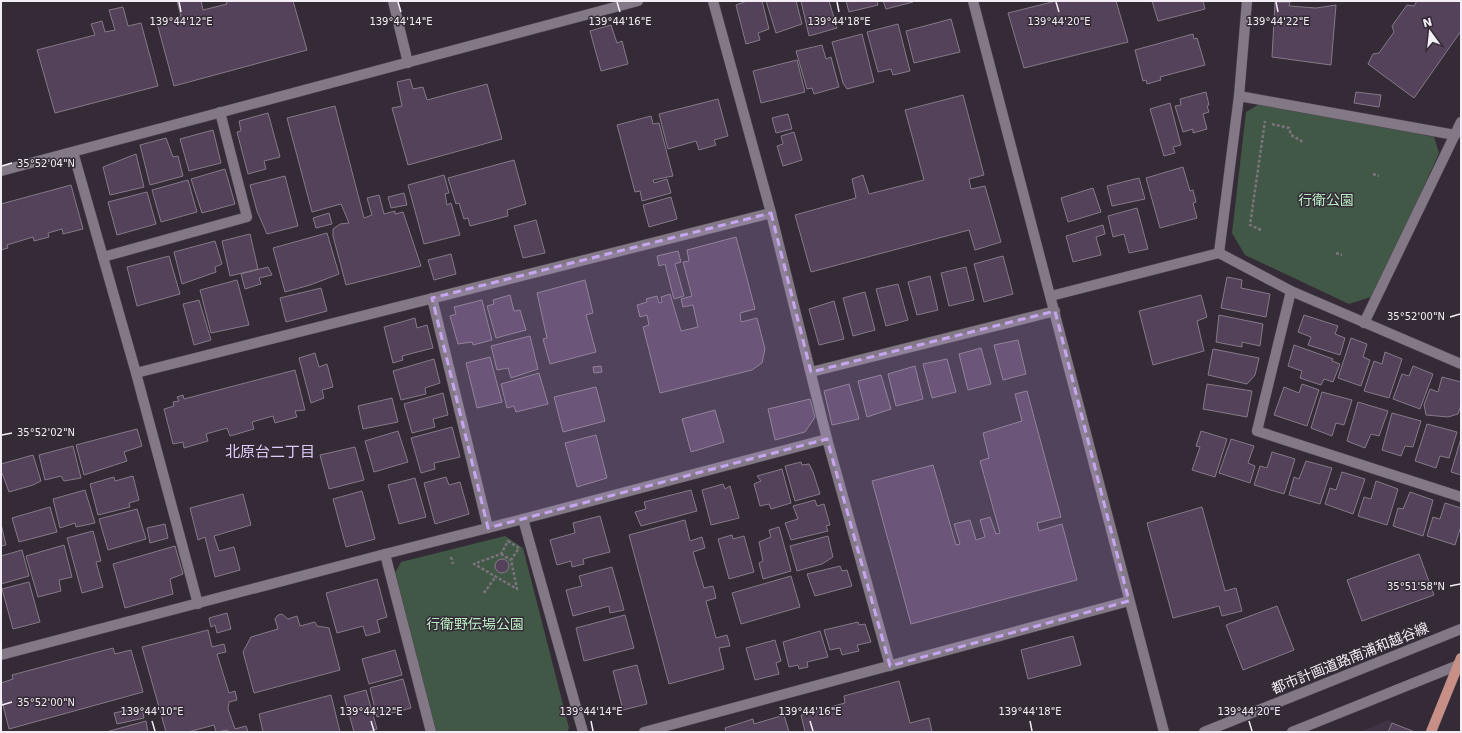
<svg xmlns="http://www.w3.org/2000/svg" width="1462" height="733" viewBox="0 0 1462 733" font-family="'DejaVu Sans','Noto Sans JP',sans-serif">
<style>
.built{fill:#403344}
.green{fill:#425846}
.building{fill:#54415a;stroke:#857a88}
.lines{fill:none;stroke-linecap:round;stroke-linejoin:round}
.minor-casing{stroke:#4f4752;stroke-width:11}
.major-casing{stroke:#4f4752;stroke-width:11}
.path{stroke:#7b737d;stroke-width:2.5;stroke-dasharray:3 2;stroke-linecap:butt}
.minor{stroke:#837886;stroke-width:10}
.major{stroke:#c88f87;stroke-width:10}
.marked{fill:#c6a6f0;fill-opacity:0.2;stroke:#c6a6f0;stroke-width:3;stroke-dasharray:8 5;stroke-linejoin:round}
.ticks{fill:none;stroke:#f3edf5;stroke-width:1.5}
.labels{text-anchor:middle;stroke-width:3;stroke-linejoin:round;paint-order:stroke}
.park-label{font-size:14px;fill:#baeec5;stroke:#342b36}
.street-label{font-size:14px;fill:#f3edf5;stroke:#342b36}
.neighbourhood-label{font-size:15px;fill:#ddccf6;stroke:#342b36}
.ticks-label{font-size:10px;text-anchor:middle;fill:#f3edf5;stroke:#342b36;stroke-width:3;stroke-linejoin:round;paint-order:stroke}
</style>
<rect width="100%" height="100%" fill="#342b36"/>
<polygon class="built" points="1388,720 1413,732 1360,732"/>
<g class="green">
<polygon points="1263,102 1434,137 1439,153 1374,296 1349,304 1245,255 1232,233 1246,112"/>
<polygon points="505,536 523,548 569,728 567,732 436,732 394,575 401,562"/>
</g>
<g class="building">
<polygon points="177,1 201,1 203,10 227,4 226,1 293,1 307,50 174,86 157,23 181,16"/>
<polygon points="747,1 762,1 769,29 758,33 760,40 746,44 736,5"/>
<polygon points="766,1 796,1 802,24 776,33"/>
<polygon points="801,1 829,1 837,28 809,36"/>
<polygon points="846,1 877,1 878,5 849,12"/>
<polygon points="883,1 912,1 913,2 886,9"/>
<polygon points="1056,1 1116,1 1128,42 1024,68 1008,13"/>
<polygon points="1152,1 1203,1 1205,9 1158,21"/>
<polygon points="1417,1 1461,1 1461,31 1414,98 1368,64 1373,54 1379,53 1394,32 1392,26 1407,5 1414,6"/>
<polygon points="1275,2 1290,2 1289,6 1316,8 1336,5 1331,65 1272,57"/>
<polygon points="123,7 128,26 141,23 158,86 55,113 37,50 95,35 91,24 102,21 105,32 115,30 109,10"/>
<polygon points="951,19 960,52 914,63 906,31"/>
<polygon points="898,24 910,71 893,75 891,69 878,72 867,32"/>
<polygon points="611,25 617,43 622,41 628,64 601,71 590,31"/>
<polygon points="862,34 874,82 847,89 843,83 832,42"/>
<polygon points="1193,34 1194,39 1197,38 1205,65 1160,77 1161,80 1147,84 1146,80 1143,81 1135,50"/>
<polygon points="822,45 826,59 831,57 839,87 814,94 812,88 807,89 796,51"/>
<polygon points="797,60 805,92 761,103 753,71"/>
<polygon points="410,79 413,89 423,87 427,100 487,84 502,139 408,165 392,108 402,106 397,82"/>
<polygon points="1206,92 1209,105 1207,106 1209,112 1203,114 1207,129 1193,133 1193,129 1183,132 1175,106 1181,105 1180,99"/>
<polygon points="1356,92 1381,95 1379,107 1354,103"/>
<polygon points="963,95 984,175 969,179 971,189 985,186 1001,242 975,250 969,230 811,272 795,215 856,198 852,179 863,175 869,194 924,180 905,110"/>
<polygon points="718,99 728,136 714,140 716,145 699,150 696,141 668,149 659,114"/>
<polygon points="1170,103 1181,145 1173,147 1175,153 1164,156 1150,109"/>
<polygon points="335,106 364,218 372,215 367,198 379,195 384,214 395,211 395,214 403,212 421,266 346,285 333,236 333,229 340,224 349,223 341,204 312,212 287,118"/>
<polygon points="268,113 280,157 264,161 266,169 248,174 237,132 241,131 239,121"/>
<polygon points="788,114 792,129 776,133 772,118"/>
<polygon points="651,116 653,124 659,123 673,176 653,180 654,183 667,179 671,193 642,201 640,191 635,192 617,125"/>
<polygon points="213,130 221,163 189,171 180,139"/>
<polygon points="794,132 802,160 783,166 777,146 783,144 781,136"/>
<polygon points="166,138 173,157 178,156 183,176 150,185 140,145"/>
<polygon points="136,154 144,187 110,195 103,167"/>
<polygon points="514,160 526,204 507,210 508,216 470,226 468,218 464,219 459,203 456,204 448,178"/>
<polygon points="1183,167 1190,191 1193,190 1196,202 1193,203 1197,218 1160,228 1146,178"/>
<polygon points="225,169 235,204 202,213 191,179"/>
<polygon points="444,175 449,193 445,194 447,205 451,203 460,235 424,244 408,185"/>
<polygon points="285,176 298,226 267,234 257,211 250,185"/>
<polygon points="1139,178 1145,199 1112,206 1107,186"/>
<polygon points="188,180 197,212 161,222 152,190"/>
<polygon points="71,185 83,229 63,234 62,229 48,233 49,237 34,241 33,237 7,245 8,248 1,250 1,204"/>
<polygon points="1093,188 1101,212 1068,222 1061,198"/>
<polygon points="147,192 156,224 117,235 108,202"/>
<polygon points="404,193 407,205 391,208 388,197"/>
<polygon points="671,197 677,219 649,227 643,205"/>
<polygon points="1137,208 1148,249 1129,253 1124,234 1113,237 1108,216"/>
<polygon points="329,213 332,224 316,228 313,218"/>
<polygon points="536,220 545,253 523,258 514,226"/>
<polygon points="1103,225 1105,234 1096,237 1101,255 1073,262 1066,236"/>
<polygon points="327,233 339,274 310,285 285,292 273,248"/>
<polygon points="250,234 258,269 230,276 222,241"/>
<polygon points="736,237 755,309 740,313 741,322 757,318 765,349 762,363 752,370 660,393 643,327 649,325 647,315 640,317 637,305 647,302 646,299 657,296 659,303 662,302 661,297 670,294 681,331 698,327 693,305 683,307 681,299 692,296 683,262 689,261 687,250"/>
<polygon points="215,241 222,264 215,267 216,272 182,284 174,252"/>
<polygon points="678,251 681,262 675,264 684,296 674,299 665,264 659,266 657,256"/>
<polygon points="451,254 456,274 434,280 428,260"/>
<polygon points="169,256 180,294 137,306 127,267"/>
<polygon points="1003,256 1013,294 984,302 974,264"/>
<polygon points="268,267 272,275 259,278 261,284 245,289 241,274"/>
<polygon points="966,267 974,300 949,306 941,273"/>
<polygon points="930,276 938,310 917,315 908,282"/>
<polygon points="1227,277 1242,280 1241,288 1270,294 1266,317 1221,308"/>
<polygon points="237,280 249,325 211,333 200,290"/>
<polygon points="585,280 593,313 586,315 596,352 550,364 543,339 547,338 537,293"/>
<polygon points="898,284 908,320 886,326 876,289"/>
<polygon points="321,288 327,311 286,322 280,298"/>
<polygon points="865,292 875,330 853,336 843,298"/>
<polygon points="510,295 514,311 520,310 526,330 496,338 487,306 494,304 493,300"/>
<polygon points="1201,295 1207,317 1197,321 1204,351 1153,365 1139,311"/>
<polygon points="199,300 211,340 194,345 183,304"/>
<polygon points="482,300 492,340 473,345 472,342 458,344 450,316 456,314 454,307"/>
<polygon points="834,301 844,339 819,345 809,309"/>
<polygon points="1219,315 1263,324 1260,346 1242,342 1242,347 1216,342"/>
<polygon points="1304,315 1338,326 1335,334 1345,338 1340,355 1308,345 1311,337 1298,332"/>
<polygon points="415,318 417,328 427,325 433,348 402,356 403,360 393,363 384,327"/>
<polygon points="530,336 538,369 511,378 508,368 497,370 491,346"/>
<polygon points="1351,338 1367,344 1363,357 1370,360 1361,386 1338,378"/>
<polygon points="1018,340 1026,374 1003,380 994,345"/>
<polygon points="1294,345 1333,359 1332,361 1340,364 1333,382 1324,379 1321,385 1300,378 1302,371 1288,366"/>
<polygon points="981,348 991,384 968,390 959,354"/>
<polygon points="1213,349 1259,358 1255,375 1247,384 1208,375"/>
<polygon points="1385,352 1402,359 1389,398 1364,391 1374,361 1382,364"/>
<polygon points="315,353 319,367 327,364 333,387 322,390 324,398 311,403 299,358"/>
<polygon points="490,357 502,402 477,408 466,363"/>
<polygon points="434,359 440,383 425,388 426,394 401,400 393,371"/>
<polygon points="947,359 956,392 932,398 923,364"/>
<polygon points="601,366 602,372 594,373 593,367"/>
<polygon points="915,366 923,399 896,406 888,374"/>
<polygon points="1413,366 1433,374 1420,409 1393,399 1402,374 1409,376"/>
<polygon points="295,370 305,410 295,411 297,417 275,423 273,416 252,422 254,429 230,436 227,428 206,434 208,441 184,448 183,442 173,444 164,409 174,406 173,402 179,401 177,397 183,395 184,399"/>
<polygon points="539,373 548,404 516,412 514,406 507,408 501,384"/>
<polygon points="881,375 891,409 867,417 858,381"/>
<polygon points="1442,377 1461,382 1461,405 1458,414 1448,417 1426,415 1424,405 1430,389 1438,392"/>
<polygon points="849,384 859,419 832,425 824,391"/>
<polygon points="1207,384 1252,391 1247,417 1203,409"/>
<polygon points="1302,384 1319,390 1307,426 1274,415 1284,387 1299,393"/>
<polygon points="596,387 605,421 563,432 554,397"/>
<polygon points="1027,391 1061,517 1037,523 1039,531 1062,524 1077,580 911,624 872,481 933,465 956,545 960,544 954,524 970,520 976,540 985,537 980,520 990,517 996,534 1000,533 980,461 989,458 983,433 1022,421 1015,394"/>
<polygon points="1322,392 1352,400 1344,425 1336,423 1332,436 1311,428"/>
<polygon points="443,393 448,415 433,419 435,427 412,433 404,404"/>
<polygon points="392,398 398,422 363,429 358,406"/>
<polygon points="810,399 815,417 805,432 775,440 768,409"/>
<polygon points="1358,402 1388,411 1379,436 1371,434 1365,448 1347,441"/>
<polygon points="715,410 724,442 691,452 682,419"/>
<polygon points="1392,413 1421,421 1413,447 1405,446 1401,456 1382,450"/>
<polygon points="1427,424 1457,432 1449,458 1440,456 1436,468 1415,461"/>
<polygon points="452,427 460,457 434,463 435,469 421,473 411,438"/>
<polygon points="137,429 142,446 124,452 127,461 84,475 76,445"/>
<polygon points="398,431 408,462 374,472 365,441"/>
<polygon points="1201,431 1227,439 1215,477 1192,470 1200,447 1196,446"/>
<polygon points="596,435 607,478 577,487 565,443"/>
<polygon points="1461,438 1461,475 1451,472"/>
<polygon points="1231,439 1254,446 1248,463 1255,466 1250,483 1219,473"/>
<polygon points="73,446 81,478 64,481 61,476 45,480 39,455"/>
<polygon points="355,447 364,480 329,489 320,455"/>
<polygon points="1272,452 1295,459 1284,494 1254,485 1260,466 1267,468"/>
<polygon points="33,455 41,481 33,485 9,492 2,473 1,473 1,464"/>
<polygon points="1306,461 1332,468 1320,504 1289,495 1294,477 1299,479"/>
<polygon points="801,462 802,465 809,464 813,472 820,494 795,501 785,466"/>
<polygon points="782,469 791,503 771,509 769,504 760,506 754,484 761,481 757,476"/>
<polygon points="1342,472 1365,479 1353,514 1325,504 1330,488 1336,490"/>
<polygon points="133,476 139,500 129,503 130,507 98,515 90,484 114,477 115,481"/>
<polygon points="446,477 449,485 460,482 469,514 435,524 424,483"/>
<polygon points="415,478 426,517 399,524 388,485"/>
<polygon points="1376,481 1398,489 1387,525 1358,516 1364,497 1371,499"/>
<polygon points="723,484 725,489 730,486 739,518 711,525 702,490"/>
<polygon points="85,490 95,523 76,527 75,523 60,528 53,499"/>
<polygon points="691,490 697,511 641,526 635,512 646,509 644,502"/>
<polygon points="362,491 375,539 346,547 333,499"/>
<polygon points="1410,492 1433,500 1423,536 1393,526 1398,508 1403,509"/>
<polygon points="243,494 251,525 214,536 219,551 234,547 240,570 215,577 205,537 198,540 190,508"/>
<polygon points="815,500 817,506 824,504 830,525 826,526 828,531 791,540 785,523 798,519 793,506"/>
<polygon points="1445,503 1461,508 1461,526 1455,545 1427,536 1433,517 1440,519"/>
<polygon points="50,507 57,532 19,542 12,518"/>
<polygon points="1202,507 1225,591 1236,588 1242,611 1222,616 1219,606 1173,618 1147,523"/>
<polygon points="137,509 146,539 108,550 99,519"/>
<polygon points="600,516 610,552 583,559 584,564 572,567 571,561 557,565 550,540 575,533 573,523"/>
<polygon points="685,520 690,541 702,537 705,548 693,552 704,588 713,586 716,598 706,601 716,638 727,635 730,646 719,648 724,669 669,684 629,535"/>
<polygon points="1,524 6,545 1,546"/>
<polygon points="165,524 168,538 150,543 147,528"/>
<polygon points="779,527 791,571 763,579 759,563 763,561 759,542 771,537 769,530"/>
<polygon points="93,531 101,561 96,562 103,587 82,593 67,538"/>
<polygon points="732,535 733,539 744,536 754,572 729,579 718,539"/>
<polygon points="828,536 833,557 822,564 797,571 790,546"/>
<polygon points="64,545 72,577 59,580 61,591 38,597 26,556"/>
<polygon points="175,546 183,574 170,579 173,594 125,608 113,564"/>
<polygon points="22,550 29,576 1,584 1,556"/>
<polygon points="1419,554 1434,595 1362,621 1347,580"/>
<circle cx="502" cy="566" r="7"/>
<polygon points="840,566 842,571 847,570 852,586 815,596 807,574"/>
<polygon points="612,567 624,610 610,613 609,606 573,616 566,590 582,586 579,576"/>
<polygon points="791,576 800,607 741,624 732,593"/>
<polygon points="377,579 387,617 377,620 380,632 366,636 363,626 337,633 326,593"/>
<polygon points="29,582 40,622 13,629 2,589"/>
<polygon points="1277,606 1294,650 1243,670 1226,625"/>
<polygon points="227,613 231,629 217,633 215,625 211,627 209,618"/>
<polygon points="282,614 288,619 297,616 300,626 315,622 317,626 329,628 340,670 254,693 243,652 251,637 278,629 275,619 278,615"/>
<polygon points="625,615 634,648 584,661 576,628"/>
<polygon points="858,622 859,625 865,624 871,642 857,645 859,651 842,655 840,648 830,650 824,630"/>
<polygon points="208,630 212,647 224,644 226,652 217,654 229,693 235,691 237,700 229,702 228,709 235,729 246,726 248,732 228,732 228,730 216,732 214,725 188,732 166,732 142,647"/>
<polygon points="820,631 828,657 807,662 808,667 799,669 798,665 789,667 783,642"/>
<polygon points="1073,636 1081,665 1028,679 1021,650"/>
<polygon points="775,640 781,661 776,663 779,674 755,680 746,648"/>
<polygon points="113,648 115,654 131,650 143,692 9,729 1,697 1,683 13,679 12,675"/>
<polygon points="395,650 402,675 369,684 362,659"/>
<polygon points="637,665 647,704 623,710 613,671"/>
<polygon points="403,679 411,708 377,717 370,688"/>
<polygon points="899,681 910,723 929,718 932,732 805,732 801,715 845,703 844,696"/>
<polygon points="366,690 377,729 367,732 354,732 344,696"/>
<polygon points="331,695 340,732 263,732 259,714"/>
<polygon points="142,707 144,718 117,724 114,713"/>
<polygon points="784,715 789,732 726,732 725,728 753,719 754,724"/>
<polygon points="146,721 148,732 106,732"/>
<polygon points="1392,723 1415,732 1388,732"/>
</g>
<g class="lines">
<g class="minor-casing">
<g id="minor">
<polyline points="393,1 408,63"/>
<polyline points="713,1 771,213 827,439 890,666"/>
<polyline points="973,1 1164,732"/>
<polyline points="1239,96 1455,135"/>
<polyline points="73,152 136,373 198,604"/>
<polyline points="1,171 638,1"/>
<polyline points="1219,253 1239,96 1247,1"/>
<polyline points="103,257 247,217 220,112"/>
<polyline points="1291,291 1257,431 1461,497"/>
<polyline points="1051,296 1219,253 1291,291 1461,364"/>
<polyline points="432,298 488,528"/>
<polyline points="1364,323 1461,122"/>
<polyline points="811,372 1055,311"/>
<polyline points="136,373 771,213"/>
<polyline points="523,519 583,732"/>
<polyline points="385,554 431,732"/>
<polyline points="1,655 385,554 523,519 827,439"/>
<polyline points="644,732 1129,601"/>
<polyline points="1204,732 1461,629"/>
<polyline points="1292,732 1461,664"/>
</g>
</g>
<g class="major-casing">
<polyline id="major" points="1431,732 1461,658"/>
</g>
<g class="path">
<polyline points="1272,124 1289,128 1291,135 1303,142"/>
<polyline points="1373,174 1379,176"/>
<polyline points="1261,230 1250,225 1265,121"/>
<polyline points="1336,253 1342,255"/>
<polygon points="508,541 519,548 511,560 517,589 474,564 501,554"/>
<polyline points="501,554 511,560"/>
<polyline points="451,557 453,564"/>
<polyline points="484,593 496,576"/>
</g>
<use href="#minor" class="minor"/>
<use href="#major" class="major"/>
</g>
<path class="marked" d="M771,213L811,372L1055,311L1129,601L890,666L827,439L488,528L432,298Z"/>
<path class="ticks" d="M179,2L181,12M398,2L401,12M617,2L620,12M837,2L839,12M1056,2L1059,12M1276,2L1278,12M2,166L12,163M1450,317L1460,314M2,435L12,433M1450,586L1460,584M2,705L12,702M152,721L155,731M371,721L374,731M591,721L593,731M810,721L813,731M1030,721L1032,731M1249,721L1252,731"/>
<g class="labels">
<g class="park-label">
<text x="1326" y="205">行衛公園</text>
<text x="475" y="629">行衛野伝場公園</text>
</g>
<g class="street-label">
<text transform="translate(1350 658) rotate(-22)" y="5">都市計画道路南浦和越谷線</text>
</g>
<g class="neighbourhood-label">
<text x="270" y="457">北原台二丁目</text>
</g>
</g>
<g class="ticks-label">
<text x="181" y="25">139°44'12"E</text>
<text x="401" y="25">139°44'14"E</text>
<text x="620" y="25">139°44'16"E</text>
<text x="839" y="25">139°44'18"E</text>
<text x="1059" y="25">139°44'20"E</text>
<text x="1278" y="25">139°44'22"E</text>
<text x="46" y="167">35°52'04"N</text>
<text x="1416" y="320">35°52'00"N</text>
<text x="46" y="436">35°52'02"N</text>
<text x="1416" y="590">35°51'58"N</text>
<text x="46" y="706">35°52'00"N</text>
<text x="152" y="715">139°44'10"E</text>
<text x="371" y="715">139°44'12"E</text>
<text x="591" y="715">139°44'14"E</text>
<text x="810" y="715">139°44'16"E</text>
<text x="1030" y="715">139°44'18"E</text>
<text x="1249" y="715">139°44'20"E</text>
</g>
<rect width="1462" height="733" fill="none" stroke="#f3edf5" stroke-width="4"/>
<g transform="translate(1430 32) rotate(345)" stroke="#342b36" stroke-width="3" paint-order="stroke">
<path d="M0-3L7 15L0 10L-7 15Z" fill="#f3edf5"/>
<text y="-6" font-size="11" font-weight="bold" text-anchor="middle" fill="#f3edf5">N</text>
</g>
</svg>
